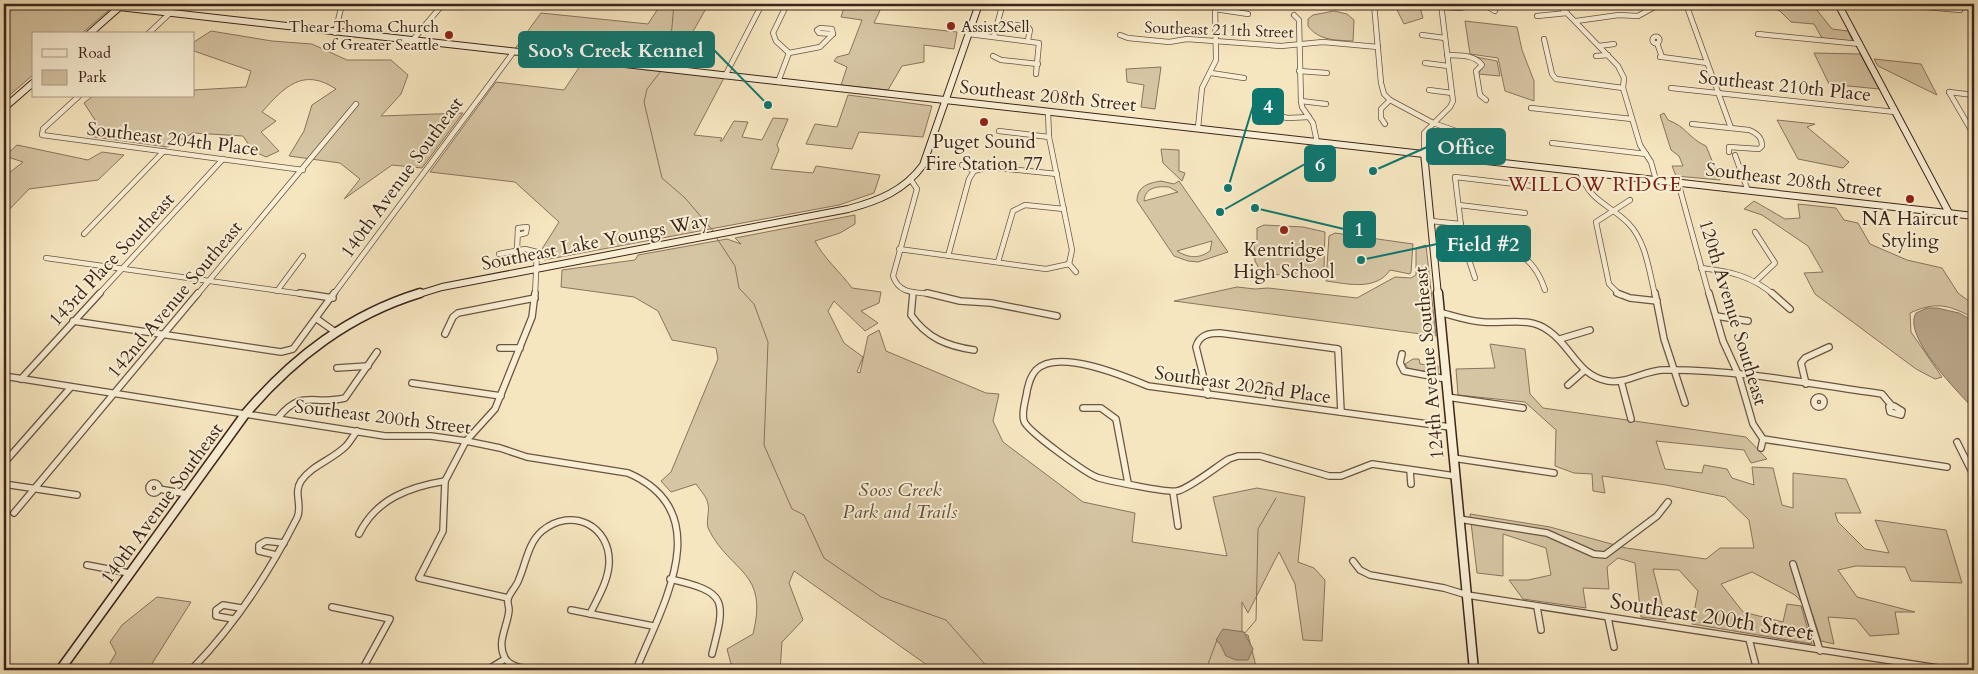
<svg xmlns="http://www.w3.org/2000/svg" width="1978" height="674" viewBox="0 0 1978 674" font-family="Cardo,serif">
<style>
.green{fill:#d6c5a3;stroke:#89745f;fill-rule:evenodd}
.water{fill:#b7a487;stroke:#86715c}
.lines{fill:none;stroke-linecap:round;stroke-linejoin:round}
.stream{stroke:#86715c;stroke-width:1}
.street-far1-casing{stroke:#6a5444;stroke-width:6}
.street-casing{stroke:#6a5444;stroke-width:8}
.secondary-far1-casing{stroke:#3c241b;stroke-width:8}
.secondary-casing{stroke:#3c241b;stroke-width:11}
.street-far1{stroke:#f9efd5;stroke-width:4.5}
.street{stroke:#f9efd5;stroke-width:5.5}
.secondary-far1{stroke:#f9efd5;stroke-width:6}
.secondary{stroke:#f9efd5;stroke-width:8}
.poi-dot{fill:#8f2418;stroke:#f9efd5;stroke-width:2}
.labels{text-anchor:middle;stroke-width:4;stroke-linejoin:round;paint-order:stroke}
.far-poi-label{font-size:16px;fill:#3c241b;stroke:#f9efd5;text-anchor:end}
.far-street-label{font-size:16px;fill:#3c241b;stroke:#f9efd5}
.street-label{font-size:19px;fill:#3c241b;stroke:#f9efd5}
.poi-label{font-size:19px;fill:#3c241b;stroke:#f9efd5}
.park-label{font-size:19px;font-style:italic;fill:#624c3d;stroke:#f9efd5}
.neighbourhood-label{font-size:20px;letter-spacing:1px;fill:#7a1f14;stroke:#f9efd5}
.near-street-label{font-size:22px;fill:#3c241b;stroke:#f9efd5}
.leader{fill:none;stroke:#0f766e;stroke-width:2}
.callout-dot{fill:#0f766e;stroke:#f9efd5;stroke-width:2}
.callout{fill:#0f766e;stroke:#0f766e;stroke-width:2}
.callout-label{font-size:20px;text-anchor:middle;font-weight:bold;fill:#fff}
</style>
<rect width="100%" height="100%" fill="#f6e6bf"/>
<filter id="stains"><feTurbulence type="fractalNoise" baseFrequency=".004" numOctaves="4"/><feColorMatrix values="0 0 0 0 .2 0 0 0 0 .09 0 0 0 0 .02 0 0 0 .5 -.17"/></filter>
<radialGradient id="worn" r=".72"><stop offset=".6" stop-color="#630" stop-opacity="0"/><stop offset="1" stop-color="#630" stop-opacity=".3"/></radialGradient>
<g class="green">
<polygon points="4,4 116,4 81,34 34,34 34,74 4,100"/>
<polygon points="661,4 745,4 742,9 708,5 691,35 700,37 682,68 514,50 541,13 648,24"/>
<polygon points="828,4 883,4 874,23 957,32 954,49 924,45 924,62 902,66 888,90 841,85 847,67 834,61 837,57 849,54 862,20 841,17 844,8"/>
<polygon points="1397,4 1419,4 1423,18 1404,24 1397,10"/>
<polygon points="1763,4 1789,4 1791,7 1816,9 1832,29 1848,31 1853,42 1822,38 1814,24 1791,22 1780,11"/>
<path d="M1334,11L1347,14L1354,20L1353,41C1336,40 1319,41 1308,26V19L1313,15Z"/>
<polygon points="1465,21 1517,27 1522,50 1534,81 1534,101 1505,91 1498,58 1470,54"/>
<path d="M211,31L272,41L312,44L347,60H391L408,75L401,94L381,116L463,113L422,168L392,165L344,199L360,179L340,163L289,156L304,131L312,105L336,89C303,67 284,87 262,112L276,121L261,132L279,151L266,157L253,151L243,136L193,133L168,147L87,136L95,120L84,103L93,96H194V90L246,87L251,71L194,51V42Z"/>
<polygon points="1814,53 1860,54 1879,89 1829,84"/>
<polygon points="1476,57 1497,61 1500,76 1478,74 1484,65"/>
<polygon points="1874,59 1921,64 1937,95 1878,66"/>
<polygon points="582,63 724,78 694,135 722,138 720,141 722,141 734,121 748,122 742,137 762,140 773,118 788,119 777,145 779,150 771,169 813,173 816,166 880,175 874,193 839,205 544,260 542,249 559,222 515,182 430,172 496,82 564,90"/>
<polygon points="1161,67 1155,109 1141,107 1144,85 1127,82 1126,69"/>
<polygon points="848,95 932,106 923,137 859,132 852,149 806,144 815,124 837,127"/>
<path d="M1664,113L1668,120C1687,127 1688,138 1706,146L1720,180L1676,176L1672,166H1683L1679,156L1671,150L1660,115Z"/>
<polygon points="1777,120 1815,124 1807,127 1849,162 1843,168 1798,159"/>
<polygon points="17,145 88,160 102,152 124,155 98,180 29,189 4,215 4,177 23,162 5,156"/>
<polygon points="1161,149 1179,150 1179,171 1185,173 1182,181 1163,163"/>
<path d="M1161,181L1174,184L1179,181L1228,252L1198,262L1188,261L1174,256L1137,201C1137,186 1149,183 1161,181ZM1169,187L1178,192L1144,201C1145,187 1158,186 1169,187ZM1212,241L1210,251C1199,259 1188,258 1177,251Z"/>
<path d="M1754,201L1785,219L1800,218L1798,204L1836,208L1844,220L1858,223L1870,244L1907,260L1942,268L1958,293L1974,305V318C1949,305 1936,301 1910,313L1911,332L1942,377L1935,379L1916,369L1815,294L1804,273L1823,272L1808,246L1762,215L1744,209Z"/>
<path d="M855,215V224L840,233L815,241C822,256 841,273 852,288L881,292L879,303L861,311L878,323L865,331L834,301L828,311L844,343L863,357L857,372L860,373L868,336L879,330L886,351L986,393L999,394L993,421L1003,442L1083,502L1135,513L1132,542L1227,556L1213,497L1257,488L1305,497L1298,562L1314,568L1325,580L1322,641L1303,640L1295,584L1279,552L1248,613L1242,602V634L1248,635L1257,670H934L794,571L789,583L803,620L782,642L780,670H763L731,664L727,649L753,634C769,571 731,573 709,530C705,523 710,512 708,504C707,497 700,490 696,484L671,492L661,481L671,472L718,359L716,348L672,340L658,311L634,297L561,287L562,270L635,260L638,255L727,239L741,244L735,238Z"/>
<polygon points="1264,225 1303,227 1325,232 1324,267 1310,276 1262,274 1255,261 1254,243 1257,243 1257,228"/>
<path d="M1335,233L1413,244L1411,272L1410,274L1390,270C1376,291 1348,284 1326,281L1329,236Z"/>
<polygon points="1426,245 1436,336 1174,301 1237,287 1255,289 1268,288 1357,298 1395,277 1411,278 1416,275 1416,248"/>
<polygon points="1490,344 1525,349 1530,394 1543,408 1746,437 1767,459 1751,463 1744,450 1656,441 1665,469 1702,473 1704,465 1727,469 1732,478 1754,485 1752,467 1773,468 1782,505 1793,508 1793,473 1846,479 1861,513 1835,513 1838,522 1865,549 1889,553 1875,520 1946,530 1962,583 1911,581 1905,567 1856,566 1838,570 1857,597 1915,612 1895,612 1899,634 1870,636 1856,619 1828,617 1834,644 1821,641 1812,613 1795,595 1752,572 1721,584 1743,612 1783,622 1787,604 1801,606 1812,644 1692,624 1698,591 1679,570 1653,569 1666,620 1641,617 1635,563 1618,558 1607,567 1609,589 1583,588 1586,608 1523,599 1509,580 1528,580 1551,575 1546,548 1503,534 1503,576 1477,573 1470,514 1550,527 1626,548 1706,559 1720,548 1754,548 1749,520 1725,497 1666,485 1602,476 1605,493 1593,491 1592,474 1574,473 1555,466 1556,430 1525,402 1458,395 1456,369 1495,368"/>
<polygon points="1413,359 1419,359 1420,364 1438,366 1438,373 1409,369 1405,364"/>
<polygon points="157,597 191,602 148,670 106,670 116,653 110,642 122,625"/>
</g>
<g class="water">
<path d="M1937,308L1959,313L1974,321V409C1958,392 1902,336 1916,313L1927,308Z"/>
<polygon points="1223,629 1244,632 1253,649 1248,660 1236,660 1226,656 1220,644 1216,640"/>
</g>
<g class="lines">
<g class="stream">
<polyline points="663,68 673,58 671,38 674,4"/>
<polyline points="661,71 647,89 644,102 662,178 685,198 715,233"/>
<polyline points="716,237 735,266 739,288 754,304 768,342 764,445 792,509 804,515 824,558 881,597 946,620 990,670"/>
<polyline points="1245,633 1256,620 1258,529 1276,498"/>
<polyline points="1208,664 1217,640"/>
</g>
<g class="street-far1-casing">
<g id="street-far1">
<polyline points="787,4 773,33 776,41 789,53"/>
<polyline points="1374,4 1381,83 1384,94 1390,100 1381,109 1381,118 1385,124"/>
<polyline points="1483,4 1495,11"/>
<polyline points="1558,4 1618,66 1624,78 1623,88 1640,145 1651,162 1656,180"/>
<polyline points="1686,4 1731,128"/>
<polyline points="1890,4 1960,10"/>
<polyline points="1956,4 1960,10"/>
<polyline points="1441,7 1460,8 1478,4"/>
<polyline points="1215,9 1248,14"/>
<polyline points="1294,15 1299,20 1301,101 1302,107 1313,123 1317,142"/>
<polyline points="1537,16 1567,13"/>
<polyline points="1576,21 1619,15 1638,16 1658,5 1688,7"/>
<polyline points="998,22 1028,27 1030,30 1028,40"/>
<polygon points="820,28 832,29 833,34 819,33 817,30"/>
<polyline points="335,33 342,4"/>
<polyline points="148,34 170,13"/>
<polyline points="969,34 1039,43 1036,74"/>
<polyline points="1758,34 1860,44"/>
<polyline points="1120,35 1128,38 1169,42 1187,39 1281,46 1323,42 1378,47"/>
<polyline points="1422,35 1445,38"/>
<polyline points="994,36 1001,10"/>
<circle cx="1656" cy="40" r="3.5"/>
<polyline points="1544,39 1552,74 1556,79 1623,88"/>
<polyline points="411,42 443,4"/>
<polyline points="1657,43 1662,57 1660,57"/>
<polyline points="1599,46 1614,44"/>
<polyline points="789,53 820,47 833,34"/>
<path d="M1447,55C1459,56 1474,54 1482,65L1476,71L1480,95L1486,100"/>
<polyline points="1971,55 1974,55"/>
<polyline points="993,56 1001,60 1038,64"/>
<polyline points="1596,56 1608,55"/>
<polyline points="1662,57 1707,63"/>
<polyline points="1425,63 1448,66"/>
<polyline points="1299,71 1327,73"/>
<polyline points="1211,73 1244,78"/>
<polyline points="725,76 762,4"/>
<polyline points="778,82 789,53"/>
<polyline points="1671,88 1895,112"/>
<polyline points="1429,90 1452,93"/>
<polyline points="1949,92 1974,135"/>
<polyline points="1949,92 1974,95"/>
<polyline points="79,96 43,129 42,135 303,170"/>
<polyline points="1390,100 1433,123 1459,132"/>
<polyline points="1301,101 1326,104"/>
<polyline points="1531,108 1632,119"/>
<polyline points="1048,112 1049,137 1072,250 1069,264"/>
<polyline points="1271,115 1288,118 1309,117"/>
<path d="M1692,124L1749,130C1757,133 1762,137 1762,146L1759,149L1729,147V152"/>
<polyline points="1198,128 1202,88 1216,60 1215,4"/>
<polyline points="999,131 1049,137"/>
<polyline points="1552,143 1646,154"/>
<polyline points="1424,153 1424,133 1450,107 1453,101 1441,4"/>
<polyline points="1735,155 1748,191"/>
<polyline points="962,165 974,171 988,167 1057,174"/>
<path d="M1580,171C1589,202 1608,203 1628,223C1646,241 1649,271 1655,295"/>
<path d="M911,180L917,189L893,276C900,297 920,291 937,295"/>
<polyline points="1678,182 1709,295"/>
<polyline points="1459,205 1525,213"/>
<polyline points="1431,221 1461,224"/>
<polyline points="1755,232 1775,263 1757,280"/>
<polyline points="84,234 164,151"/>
<path d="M1463,241C1503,246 1531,247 1545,290"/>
<polyline points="899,249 1046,269 1069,264"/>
<polyline points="517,250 518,228 527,227 526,233 518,235"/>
<polyline points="499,254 525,249 537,252 535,295"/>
<polyline points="948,256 969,179 974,171"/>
<polyline points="46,258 309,295"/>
<polyline points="998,262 1013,211 1025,205 1064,209"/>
<polyline points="1069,264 1076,272"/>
<path d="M1701,268C1729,271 1752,276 1774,295"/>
<polyline points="1475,278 1463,242 1455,177 1533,186"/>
<polyline points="277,291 303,256"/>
<polyline points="98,295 223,159"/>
<polyline points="197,295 356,104"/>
<polyline points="333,295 512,54"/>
<polyline points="1620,295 1609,284 1596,222 1630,200"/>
</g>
</g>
<g class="street-casing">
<g id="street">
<polyline points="300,293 333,298"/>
<path d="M913,293L911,315C927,338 947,346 974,350"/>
<polyline points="927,293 960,301 991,303 1057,316"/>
<polyline points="1617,293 1630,298 1657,301"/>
<polyline points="1655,293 1664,339 1685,403"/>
<polyline points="1709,293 1723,341 1739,376 1753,424 1763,439 1761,448"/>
<polyline points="1772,293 1790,309"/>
<path d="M1439,312C1454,316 1468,321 1483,322C1506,324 1529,316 1549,331C1572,347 1578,376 1608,381C1627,384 1645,370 1664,370C1736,369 1810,384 1882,394L1892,406"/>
<polyline points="1716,316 1748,321"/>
<polyline points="317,319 334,331"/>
<polyline points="73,321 281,352 293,349 334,293"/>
<polyline points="445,334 453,317 458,313 535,298"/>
<polyline points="1560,339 1590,330"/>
<polyline points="500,348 520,348"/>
<polyline points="1402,354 1400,363 1404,371 1446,379"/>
<polyline points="337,368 368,366"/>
<path d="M4,376L385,436H431L466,441L500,448L527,457L628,473C719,512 662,606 636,670"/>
<polyline points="21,379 100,293"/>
<polyline points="1621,381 1631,419"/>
<polyline points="412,383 501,396"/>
<polyline points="1806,384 1801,363 1805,358 1829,347"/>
<polyline points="1568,385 1584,371"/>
<polyline points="1269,386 1269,402"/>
<path d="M1208,395L1196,347C1199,335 1209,333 1220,333L1338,349L1341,412"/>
<circle cx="1819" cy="402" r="5"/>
<polyline points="1447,397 1523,408"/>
<polygon points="1894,406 1902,411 1901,415 1890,412 1889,407"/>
<polyline points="1083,408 1101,408 1116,419 1128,483"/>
<path d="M278,418C302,388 313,406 345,398L377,352"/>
<path d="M1450,427L1148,386C1124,376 1058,348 1036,370C1030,377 1029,383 1027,391C1026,400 1021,412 1024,421C1027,431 1088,475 1099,478C1110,481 1169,493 1177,491C1189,489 1217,466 1229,459L1238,456H1260L1329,476H1341L1372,464L1455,476"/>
<polyline points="1763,439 1947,467"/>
<polyline points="1957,442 1974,476"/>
<polyline points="1453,458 1554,473"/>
<polyline points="4,463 71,387"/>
<polyline points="1410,470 1411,484"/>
<circle cx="154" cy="488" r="5"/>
<polyline points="4,484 77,495"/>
<polyline points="159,489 187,494"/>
<polyline points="1173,492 1178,526"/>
<polyline points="14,513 198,293"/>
<polyline points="1459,519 1547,533 1594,554 1605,555 1657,516 1668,502"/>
<path d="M359,534C376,499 409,487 445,481"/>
<polyline points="276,555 259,551 259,545 266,541 284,543"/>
<polyline points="1353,561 1360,570 1370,575 1444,588 1467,595 1951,670"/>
<polyline points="1793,564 1820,651"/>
<polyline points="87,565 129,573"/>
<path d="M670,579C728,592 726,600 712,654"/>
<polyline points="508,598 419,578 443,531 445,481 466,441 495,409 532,317 535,293"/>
<polyline points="332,607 390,619 362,670"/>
<polyline points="1537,607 1541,630"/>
<polyline points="571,610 653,626"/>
<polyline points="1608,618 1614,647"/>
<polyline points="233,619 216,616 216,610 223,605 241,608"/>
<polyline points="1749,639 1757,670"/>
<path d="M191,670C233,627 270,571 297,518C303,506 293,493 301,481C312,465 332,460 346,446C350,442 353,436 357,431"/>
<polyline points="487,670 505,659"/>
<path d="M532,670C523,668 510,667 505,658C496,642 508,626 509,610C509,606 507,603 508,599C510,592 517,586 519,579C526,563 528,543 542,531C572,506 611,526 609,564C608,582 597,599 590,614"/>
</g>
</g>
<g class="secondary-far1-casing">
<g id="secondary-far1">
<polyline points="1838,4 1949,213"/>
<path d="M119,7C737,81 1356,145 1974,216"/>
<polyline points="89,34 123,4"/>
<polyline points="4,108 34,82"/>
<polyline points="1424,153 1438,295"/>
<path d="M416,295L442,287L848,209C878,201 904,191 923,165L979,4"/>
</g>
</g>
<g class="secondary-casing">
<g id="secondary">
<polyline points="1438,293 1474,670"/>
<path d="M60,670L246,413C294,357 349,315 420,293"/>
</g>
</g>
<use href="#street-far1" class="street-far1"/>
<use href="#street" class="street"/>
<use href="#secondary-far1" class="secondary-far1"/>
<use href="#secondary" class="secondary"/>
</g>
<g class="poi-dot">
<circle cx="951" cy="26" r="5"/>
<circle cx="449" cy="35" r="5"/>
<circle cx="984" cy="122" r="5"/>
<circle cx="1910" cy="199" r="5"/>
<circle cx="1284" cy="230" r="5"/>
</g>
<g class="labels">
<g class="far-poi-label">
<text x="439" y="32">Thear Thoma Church<tspan x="439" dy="18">of Greater Seattle</tspan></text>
<text x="961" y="32" text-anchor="start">Assist2Sell</text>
</g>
<g class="far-street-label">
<text transform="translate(1219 29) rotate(2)" y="6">Southeast 211th Street</text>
</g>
<g class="street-label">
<text transform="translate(1785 85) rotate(6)" y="7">Southeast 210th Place</text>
<text transform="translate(1048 95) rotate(6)" y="7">Southeast 208th Street</text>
<text transform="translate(173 138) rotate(7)" y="7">Southeast 204th Place</text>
<text transform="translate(401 177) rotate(-54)" y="7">140th Avenue Southeast</text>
<text transform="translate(1794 179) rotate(7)" y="7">Southeast 208th Street</text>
<text transform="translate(595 241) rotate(-11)" y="7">Southeast Lake Youngs Way</text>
<text transform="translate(111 259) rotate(-47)" y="7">143rd Place Southeast</text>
<text transform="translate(174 299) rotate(-50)" y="7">142nd Avenue Southeast</text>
<text transform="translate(1734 312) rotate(73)" y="7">120th Avenue Southeast</text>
<text transform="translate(1428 363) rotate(-95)" y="7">124th Avenue Southeast</text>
<text transform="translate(1243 384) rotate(8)" y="7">Southeast 202nd Place</text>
<text transform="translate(383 416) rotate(7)" y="7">Southeast 200th Street</text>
<text transform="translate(161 503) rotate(-54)" y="7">140th Avenue Southeast</text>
</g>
<g class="poi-label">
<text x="984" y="148">Puget Sound<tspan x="984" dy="22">Fire Station 77</tspan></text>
<text x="1910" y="225">NA Haircut<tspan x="1910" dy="22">Styling</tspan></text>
<text x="1284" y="256">Kentridge<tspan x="1284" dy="22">High School</tspan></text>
</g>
<g class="park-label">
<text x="900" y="496">Soos Creek<tspan x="900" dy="22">Park and Trails</tspan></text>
</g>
<g class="neighbourhood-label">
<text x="1595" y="191">WILLOW RIDGE</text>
</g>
<g class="near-street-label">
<text transform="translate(1712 616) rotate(9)" y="8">Southeast 200th Street</text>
</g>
</g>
<path class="leader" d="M768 105L714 50M1228 188L1253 106M1373 171L1427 147M1220 212L1305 164M1255 208L1344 229M1361 260L1437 244"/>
<g class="callout-dot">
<circle cx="768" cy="105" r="5"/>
<circle cx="1228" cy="188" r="5"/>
<circle cx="1373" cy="171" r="5"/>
<circle cx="1220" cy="212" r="5"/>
<circle cx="1255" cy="208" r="5"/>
<circle cx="1361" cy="260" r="5"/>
</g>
<g class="callout">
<rect x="519" y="32" width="195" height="35" rx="5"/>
<rect x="1253" y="89" width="30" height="35" rx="5"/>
<rect x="1427" y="129" width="78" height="35" rx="5"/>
<rect x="1305" y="146" width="30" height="35" rx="5"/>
<rect x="1344" y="212" width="31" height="35" rx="5"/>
<rect x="1437" y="226" width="93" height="35" rx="5"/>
</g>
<g class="callout-label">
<text x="616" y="57">Soo's Creek Kennel</text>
<text x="1268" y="113">4</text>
<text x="1466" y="154">Office</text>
<text x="1320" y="171">6</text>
<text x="1359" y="236">1</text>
<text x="1483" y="251">Field #2</text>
</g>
<rect width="1978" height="674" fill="none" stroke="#f6e6bf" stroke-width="20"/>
<rect x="5" y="5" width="1968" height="664" fill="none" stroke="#3c241b" stroke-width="2.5"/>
<rect x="10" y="10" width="1958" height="654" fill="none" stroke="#3c241b"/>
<rect x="32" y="32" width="162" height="65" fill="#f9efd5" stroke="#ad9e8b"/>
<rect x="42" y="49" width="25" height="8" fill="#f9efd5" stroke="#ad9e8b"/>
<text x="78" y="58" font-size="15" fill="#3c241b">Road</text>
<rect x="42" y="70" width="25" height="15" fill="#d6c5a3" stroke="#ad9e8b"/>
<text x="78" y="82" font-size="15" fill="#3c241b">Park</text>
<rect width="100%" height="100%" filter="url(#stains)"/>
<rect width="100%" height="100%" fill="url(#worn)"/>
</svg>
